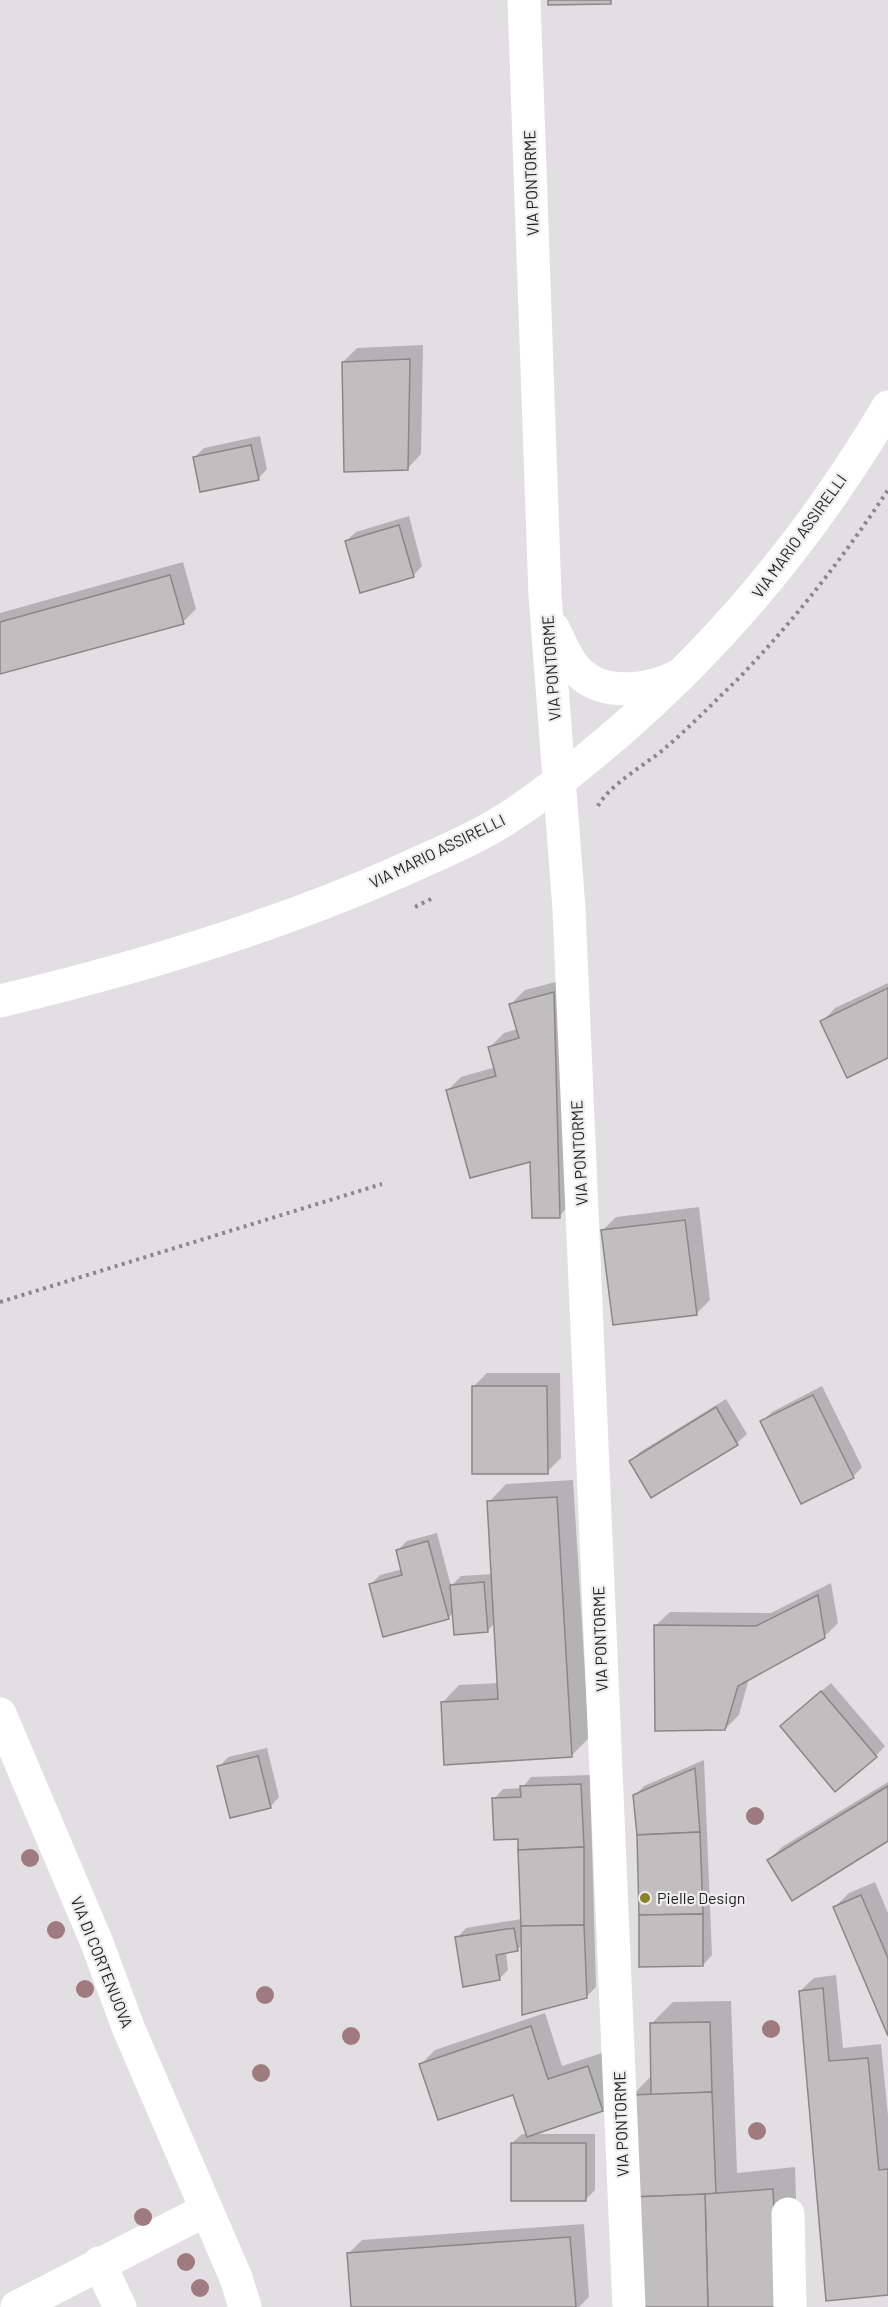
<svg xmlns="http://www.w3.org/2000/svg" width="888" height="2307" viewBox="0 0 888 2307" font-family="Barlow,sans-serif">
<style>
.shadow{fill:#0003}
.building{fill:#c1bebf;stroke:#8a8788;stroke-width:1.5}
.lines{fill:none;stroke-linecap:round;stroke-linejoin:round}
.path{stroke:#89878a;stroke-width:4;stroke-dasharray:3 4.5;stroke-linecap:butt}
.minor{stroke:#fff;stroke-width:33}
.tree{fill:#9f7b7f}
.poi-dot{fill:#8b8129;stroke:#efedef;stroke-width:2}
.labels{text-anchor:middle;stroke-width:4.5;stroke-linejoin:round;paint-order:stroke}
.street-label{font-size:16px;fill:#1c1c1d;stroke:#efedef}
.poi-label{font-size:16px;fill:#1c1c1d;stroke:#efedef;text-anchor:start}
</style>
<rect width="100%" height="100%" fill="#e2dfe2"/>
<g class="shadow">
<polygon points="423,345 421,454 408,468 343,362 357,348"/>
<polygon points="260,436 267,469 258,479 195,457 204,448"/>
<polygon points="409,516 422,566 413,576 346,541 356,532"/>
<polygon points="183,562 196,609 183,622 0,673 0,613"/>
<polygon points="567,979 573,1202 559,1216 531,1160 448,1090 461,1077 496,1067 490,1047 504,1033 518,1029 511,1004 525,990"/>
<polygon points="888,983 888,1057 822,1022 835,1008"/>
<polygon points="699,1207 710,1300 696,1314 603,1230 616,1217"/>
<polygon points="487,1373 560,1373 561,1458 547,1472 473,1387"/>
<polygon points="822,1386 862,1467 853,1477 762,1421 772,1412"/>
<polygon points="726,1399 747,1434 737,1443 652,1496 631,1461 640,1452"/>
<polygon points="573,1480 589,1738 571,1756 442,1703 459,1685 499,1683 496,1622 487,1631 454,1612 448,1618 370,1585 380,1575 403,1569 398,1550 407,1541 437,1533 451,1586 461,1576 493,1574 489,1502 506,1484"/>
<polygon points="831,1583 838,1623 824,1637 749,1678 739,1715 725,1729 656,1625 670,1612 771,1613"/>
<polygon points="831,1683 885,1746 876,1756 791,1717"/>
<polygon points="267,1748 279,1797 270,1807 219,1767 228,1757"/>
<polygon points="704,1760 712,1955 703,1965 639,1834 635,1796 644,1786"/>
<polygon points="590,1775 596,1987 587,1996 522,1945 517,1950 506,1952 508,1970 499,1979 457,1938 466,1928 521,1919 519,1838 494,1799 503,1789 522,1788 531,1777"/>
<polygon points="888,1782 888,1840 769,1860 782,1847"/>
<polygon points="875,1882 888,1913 888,2032 835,1907 849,1893"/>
<polygon points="836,1975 843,2048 881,2044 888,2116 888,2294 800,1991 814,1978"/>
<polygon points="731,2001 737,2173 795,2167 799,2296 632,2096 652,2075 651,2024 673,2002"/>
<polygon points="545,2013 562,2066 602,2053 616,2096 602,2110 534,2134 595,2134 595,2190 585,2200 512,2143 522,2134 527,2134 514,2093 421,2064 435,2050"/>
<polygon points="584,2224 589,2297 579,2307 352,2307 348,2254 362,2240"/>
</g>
<g class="building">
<polygon points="548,0 611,0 611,4 548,5"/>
<polygon points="410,359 408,470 344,472 342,362"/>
<polygon points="251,445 259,480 200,492 193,457"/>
<polygon points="399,525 414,577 360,593 345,541"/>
<polygon points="170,575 184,624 0,674 0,622"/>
<polygon points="888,988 888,1058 847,1078 820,1021"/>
<polygon points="554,992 560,1218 532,1218 530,1162 470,1178 446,1090 496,1076 488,1047 519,1038 509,1004"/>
<polygon points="685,1220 697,1315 613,1325 601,1230"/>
<polygon points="472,1386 547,1386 548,1474 472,1474"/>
<polygon points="813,1395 854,1478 801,1504 760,1421"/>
<polygon points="716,1407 738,1445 651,1498 629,1461"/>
<polygon points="557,1497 572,1757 444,1765 441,1702 498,1699 487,1501"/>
<polygon points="428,1541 449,1619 383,1637 369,1584 402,1575 396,1550"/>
<polygon points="484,1582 488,1632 454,1635 450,1585"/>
<polygon points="818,1595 825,1638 738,1686 725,1730 655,1731 654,1625 756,1626"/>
<polygon points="821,1691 877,1757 835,1792 780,1726"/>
<polygon points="258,1756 271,1808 230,1818 217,1766"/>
<polygon points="695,1768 700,1832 637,1835 633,1795"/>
<polygon points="581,1784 584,1847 518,1850 518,1839 494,1840 492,1798 521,1797 520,1786"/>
<polygon points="888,1786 888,1841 792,1901 767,1860"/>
<polygon points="700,1832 703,1914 639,1915 637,1835"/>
<polygon points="584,1847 584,1925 521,1926 518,1850"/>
<polygon points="861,1895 888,1958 888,2036 833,1907"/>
<polygon points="703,1914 703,1966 639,1967 639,1915"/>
<polygon points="584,1925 587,1998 522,2015 521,1926"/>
<polygon points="514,1928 518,1951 496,1955 500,1980 463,1987 455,1937"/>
<polygon points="823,1988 829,2061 868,2058 879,2170 888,2169 888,2295 826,2301 799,1991"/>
<polygon points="710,2022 712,2092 651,2095 650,2023"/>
<polygon points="531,2026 548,2079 588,2066 603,2111 527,2137 513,2095 438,2120 419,2064"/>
<polygon points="712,2092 716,2194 633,2197 630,2095"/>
<rect x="511" y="2143" width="75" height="58"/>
<polygon points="773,2189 778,2307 708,2307 705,2194"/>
<polygon points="705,2194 708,2307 637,2307 633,2197"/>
<polygon points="570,2237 576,2307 351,2307 347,2253"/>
</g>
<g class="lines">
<g class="path">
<path d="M598,806C609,785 645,765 664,749C689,728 713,703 737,680C794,621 843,558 888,490"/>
<polyline points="415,907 433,898"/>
<polyline points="0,1302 382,1184"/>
</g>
<g class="minor">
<polyline points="524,0 545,595 569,909 629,2307"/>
<path d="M553,628C561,644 568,663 582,675C606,696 650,690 676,677"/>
<path d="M0,1001C135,969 269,929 396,873C433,856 471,841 506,819C547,793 583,762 620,731C727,638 816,529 888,407"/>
<polyline points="0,1714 97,1943 128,2027 236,2278 245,2307"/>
<polyline points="788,2214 790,2307"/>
<polyline points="99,2263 120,2307"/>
<polyline points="17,2307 206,2210"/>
</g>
</g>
<g class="tree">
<circle cx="755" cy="1816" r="9"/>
<circle cx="30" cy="1858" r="9"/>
<circle cx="56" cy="1930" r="9"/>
<circle cx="85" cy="1989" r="9"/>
<circle cx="265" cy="1995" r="9"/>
<circle cx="771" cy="2029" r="9"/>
<circle cx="351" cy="2036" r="9"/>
<circle cx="261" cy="2073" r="9"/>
<circle cx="757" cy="2131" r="9"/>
<circle cx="143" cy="2217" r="9"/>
<circle cx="186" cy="2262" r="9"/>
<circle cx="200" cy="2288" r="9"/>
</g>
<circle class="poi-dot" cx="645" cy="1898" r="6"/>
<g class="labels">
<g class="street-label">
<text transform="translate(531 183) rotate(-92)" y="6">VIA PONTORME</text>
<text transform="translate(799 536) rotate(-54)" y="6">VIA MARIO ASSIRELLI</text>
<text transform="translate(551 668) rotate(-94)" y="6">VIA PONTORME</text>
<text transform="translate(437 851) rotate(-26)" y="6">VIA MARIO ASSIRELLI</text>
<text transform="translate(579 1153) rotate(-93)" y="6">VIA PONTORME</text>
<text transform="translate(600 1639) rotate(-92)" y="6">VIA PONTORME</text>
<text transform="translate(102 1962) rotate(68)" y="6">VIA DI CORTENUOVA</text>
<text transform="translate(621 2124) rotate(-92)" y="6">VIA PONTORME</text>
</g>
<g class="poi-label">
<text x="657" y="1904">Pielle Design</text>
</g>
</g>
</svg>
